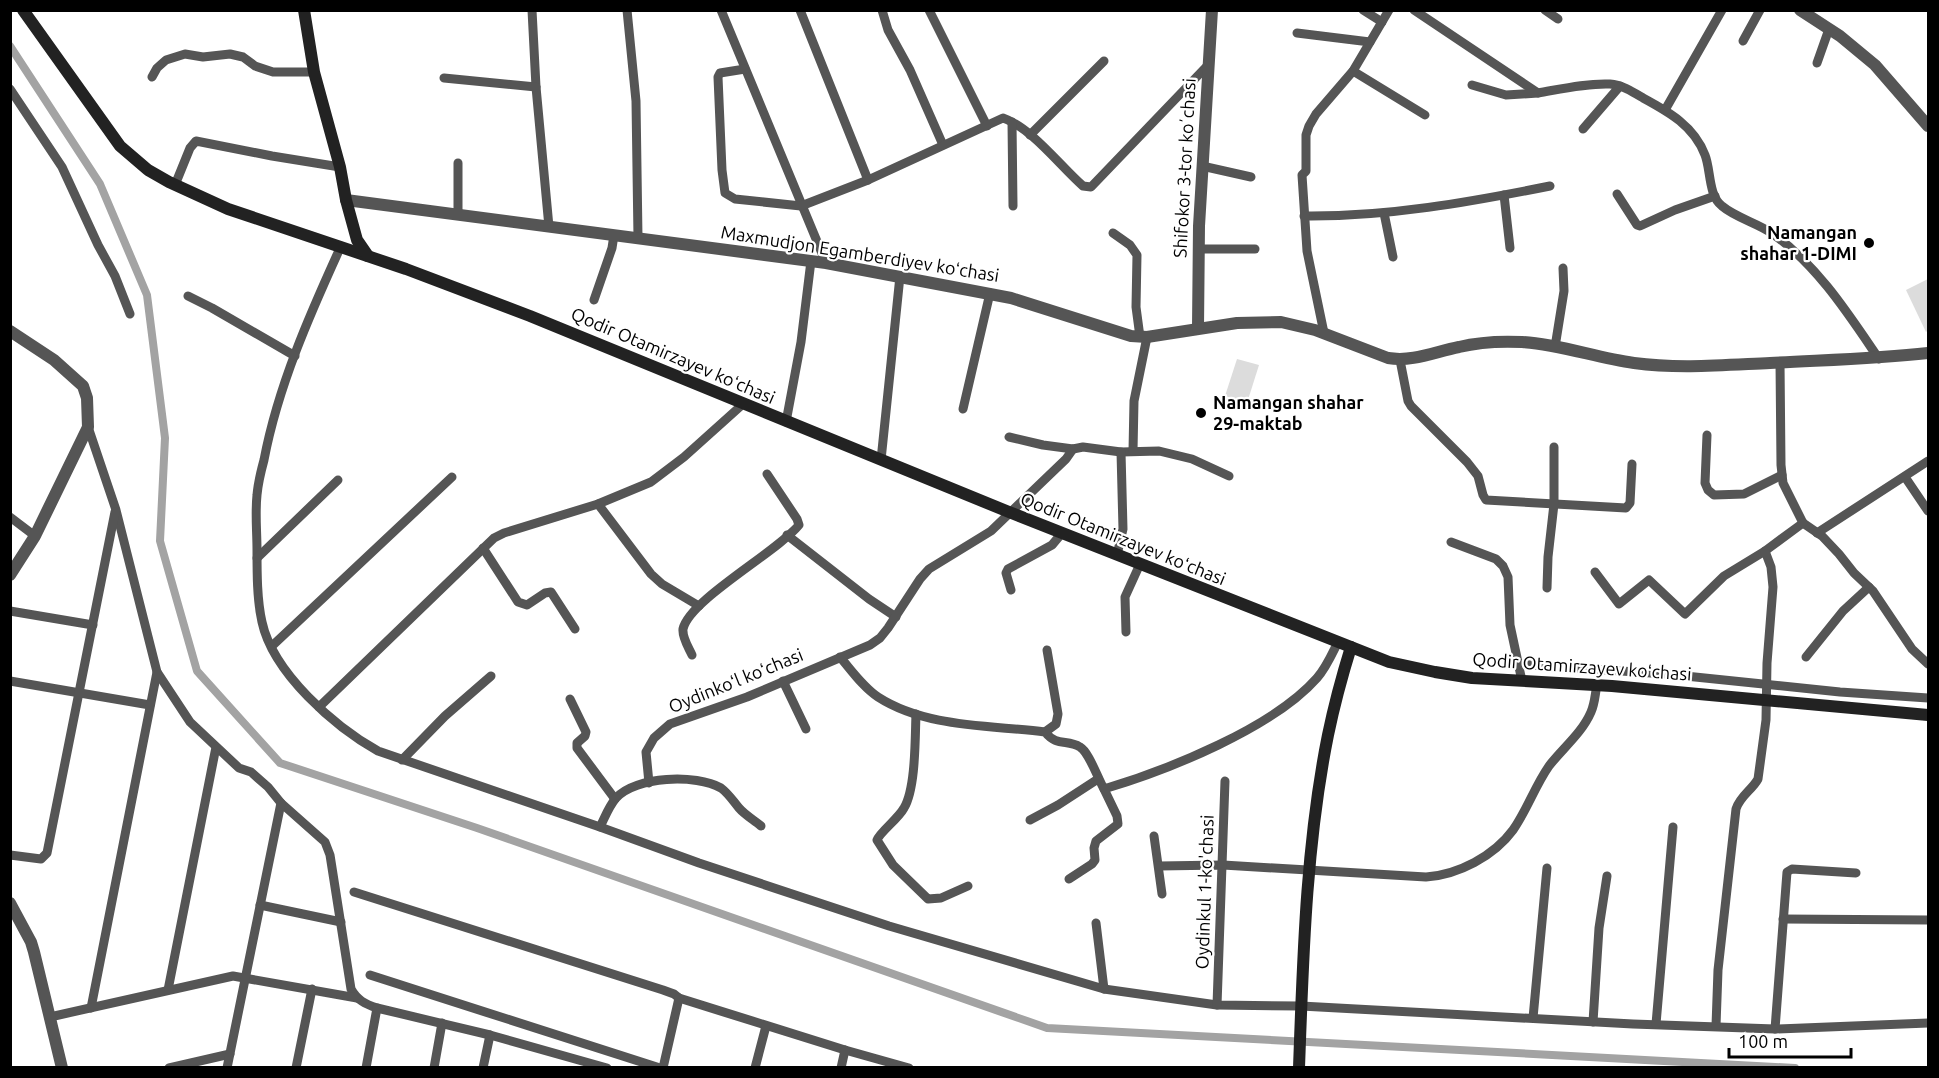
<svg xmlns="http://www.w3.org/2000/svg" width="1939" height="1078" viewBox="0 0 1939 1078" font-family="Ubuntu,sans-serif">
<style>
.grass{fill:#dcdcdc}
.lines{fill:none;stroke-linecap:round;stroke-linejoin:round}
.canal{stroke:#a3a3a3;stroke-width:8}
.minor{stroke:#555;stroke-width:9}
.tertiary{stroke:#555;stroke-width:12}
.secondary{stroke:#222;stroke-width:12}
.poi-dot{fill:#000;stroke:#fff;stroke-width:2}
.labels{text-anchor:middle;stroke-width:4.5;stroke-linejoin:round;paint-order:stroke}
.street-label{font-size:18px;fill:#000;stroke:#fff}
.poi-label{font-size:18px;font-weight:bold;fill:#000;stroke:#fff;text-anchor:end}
</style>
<rect width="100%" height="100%" fill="#fff"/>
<g class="grass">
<polygon points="1928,279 1928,330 1926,332 1906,290"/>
<polygon points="1237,359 1259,365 1247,403 1225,396"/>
</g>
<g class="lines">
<polyline class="canal" points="10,46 100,184 147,295 165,438 160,541 197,671 280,763 477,828 1047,1028 1795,1068"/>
<g class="minor">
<polyline points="532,10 536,87 549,227"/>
<polyline points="627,10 636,101 638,238"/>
<polyline points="721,10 826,263"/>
<polyline points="800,10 868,180"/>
<polyline points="882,10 888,30 910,70 943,145"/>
<polyline points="929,10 987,126"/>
<polyline points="1363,10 1382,22"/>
<path d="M1414,10L1538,93C1561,89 1586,83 1610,84C1622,85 1633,92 1643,98C1669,112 1694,126 1705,155C1711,170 1708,195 1722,206C1736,218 1758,223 1773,234C1818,266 1849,315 1879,359"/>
<polyline points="1545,10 1558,19"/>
<polyline points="1297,33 1370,42"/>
<polyline points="1743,41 1760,10"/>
<polyline points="1817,63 1829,29"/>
<path d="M745,69L720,73L718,77L722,170L725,193L735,199L801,206L868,180L1003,118C1032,128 1060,166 1083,186L1091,187L1209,64"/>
<polyline points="1353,71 1425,115"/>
<polyline points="152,77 157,68 166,60 185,54 203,57 230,54 243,57 255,66 273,72 314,72"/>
<polyline points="444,78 536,87"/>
<polyline points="1472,85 1506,95 1538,93"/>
<polyline points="10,89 62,167 98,245 115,276 130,314"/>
<polyline points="1665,110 1722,10"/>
<polyline points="1012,122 1013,206"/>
<polyline points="1583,129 1620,86"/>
<polyline points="1030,135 1104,61"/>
<polyline points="458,163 458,215"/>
<polyline points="1202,166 1251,177"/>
<polyline points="175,185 190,148 196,141 272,156 340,167"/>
<polyline points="1617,194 1637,225 1640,226 1675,210 1715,196"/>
<polyline points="1504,195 1510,248"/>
<polyline points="1384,213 1393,257"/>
<path d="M1304,216C1387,217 1470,202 1550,186"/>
<polyline points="1113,233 1130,245 1137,255 1136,307 1140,337"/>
<path d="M341,246C310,314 278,386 264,460C261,471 258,483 257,495C255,513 257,532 257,550C257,573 257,600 262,622C273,673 335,727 378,751L600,827L699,863L889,926L1104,989L1217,1005L1301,1006L1633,1024L1775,1029L1928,1023"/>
<polyline points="1198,249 1255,249"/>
<polyline points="188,296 212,308 295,356"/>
<polyline points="594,300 612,248 614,235"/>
<polyline points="1324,333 1307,251 1302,175 1306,171 1306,135 1309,126 1316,114 1353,71 1389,10"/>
<polyline points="1555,347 1564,291 1563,268"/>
<polyline points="1400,360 1408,401 1411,406 1467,462 1478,476 1483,495 1486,500 1626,508 1630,503 1632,464"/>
<polyline points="1780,362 1781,465 1783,483 1803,523"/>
<polyline points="963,409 990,293"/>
<polyline points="786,422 801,342 811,261"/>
<path d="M88,427L116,510L157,672L190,722L239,768L251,772L268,787L281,803L325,842L330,855L351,989C357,1000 365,1004 377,1008L490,1035L607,1068"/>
<polyline points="1707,435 1705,483 1708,490 1714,495 1744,494 1782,475"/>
<polyline points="1009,437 1043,445 1073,449 1083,447 1121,452 1159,451 1192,459 1229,476"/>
<polyline points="1133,451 1134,401 1147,337"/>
<polyline points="881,460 900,276"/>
<polyline points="1905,477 1928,511"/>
<polyline points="598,504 651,574 662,584 699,606"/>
<polyline points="10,517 35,536"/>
<polyline points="1803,523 1822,536 1839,554 1854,573 1873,591 1912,649 1928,664"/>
<polyline points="1817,533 1928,461"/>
<polyline points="787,535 869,599 896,617"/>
<polyline points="1451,542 1496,559 1503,566 1508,577 1510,625 1522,681"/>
<polyline points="483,548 518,602 527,605 545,593 551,592 575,629"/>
<polyline points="1117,555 1123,529 1121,452"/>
<polyline points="257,558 338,480"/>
<polyline points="1595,572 1619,604 1649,580 1685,614 1724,576 1765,551 1803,523"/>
<polyline points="1547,588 1548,557 1554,504 1554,447"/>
<polyline points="1011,590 1006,573 1008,569 1052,545 1062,533"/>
<polyline points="10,611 93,625"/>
<polyline points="1126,632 1125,597 1140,564"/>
<polyline points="272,646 452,477"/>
<path d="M692,655C689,648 682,638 683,629C689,600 777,552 799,525L797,519L767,474"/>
<path d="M840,657C852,671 863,687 878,697C926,728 991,725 1045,732C1057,747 1067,739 1080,747C1089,752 1098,779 1104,789C1168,770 1273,728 1317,678C1326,668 1332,654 1338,642"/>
<polyline points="1806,657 1843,611 1869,587"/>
<polyline points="1517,664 1666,674 1840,692 1928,698"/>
<polyline points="10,681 150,705"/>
<polyline points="783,681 806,729"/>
<polyline points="570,699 586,732 585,736 577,743 577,748 615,799"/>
<polyline points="319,707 494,538 504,533 598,504 651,482 684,457 743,404"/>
<path d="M916,714C915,737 916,788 904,808C898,819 880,832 877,840L893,865L928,899L941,898L968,886"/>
<polyline points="1045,732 1056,724 1058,714 1047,650"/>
<polyline points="402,760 445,716 491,676"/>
<polyline points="649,783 646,752 654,738 670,724 747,697 870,645 880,638 888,628 920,579 929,569 991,531 1066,459 1073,449"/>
<polyline points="1030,820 1058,805 1098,779"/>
<path d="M600,827C605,817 609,806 616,798C636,776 696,774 721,788C729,794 733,801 739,808C745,815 754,820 761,826"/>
<polyline points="1154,836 1162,894"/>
<polyline points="10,855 41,859 47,853 115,512"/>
<path d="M1159,866L1223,865L1426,877C1458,875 1494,856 1513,830C1527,810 1535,786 1549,766C1563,748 1582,733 1591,712C1595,703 1595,694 1597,685"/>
<polyline points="1069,879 1092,864 1095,860 1094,848 1096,841 1118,824 1117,816 1104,789"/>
<polyline points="354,892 663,990 674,994 679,998 845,1050 909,1068"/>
<polyline points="260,905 341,922"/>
<polyline points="1783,919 1928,920"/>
<polyline points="1096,923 1104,989"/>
<polyline points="370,975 660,1068"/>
<polyline points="168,990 216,747"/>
<polyline points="1217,1005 1225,781"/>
<polyline points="91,1008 157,672"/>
<polyline points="50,1017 233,976 357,998"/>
<polyline points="1533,1018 1547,868"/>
<polyline points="1593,1022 1599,928 1607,876"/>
<polyline points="1656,1024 1673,827"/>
<path d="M1716,1026L1718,970L1736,809C1740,796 1752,790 1758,779L1766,720L1767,663L1773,587L1771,567L1765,551"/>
<polyline points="1775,1029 1787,872 1792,869 1856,873"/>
<polyline points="169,1068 230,1054"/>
<polyline points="227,1068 281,803"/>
<polyline points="296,1068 312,989"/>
<polyline points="366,1068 377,1008"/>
<polyline points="434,1068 442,1023"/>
<polyline points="483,1068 490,1035"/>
<polyline points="663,1068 679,998"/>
<polyline points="755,1068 766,1026"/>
<polyline points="841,1068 845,1050"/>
</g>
<g class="tertiary">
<polyline points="1800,10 1840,36 1875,65 1928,126"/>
<path d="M346,200L826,263L1011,298L1131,336L1147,337L1237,323L1281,322L1315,330L1388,358C1413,362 1434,352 1459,347C1479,342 1501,341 1522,342C1560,344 1596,358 1634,363C1678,369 1725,365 1770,363C1823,360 1876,359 1928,353"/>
<polyline points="1198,328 1199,226 1212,10"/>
<polyline points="10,331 54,360 83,386 87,398 88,427 35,536 10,575"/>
<polyline points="10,903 31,942 34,952 62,1068"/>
</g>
<g class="secondary">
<polyline points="23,10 120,146 148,170 169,182 228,209 406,269 530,316 1009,512 1389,662 1435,672 1472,678 1612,686 1928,715"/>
<polyline points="304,10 314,72 340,167 346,200 357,240 368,256"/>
<path d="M1299,1068C1303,957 1306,844 1328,735C1334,706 1342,676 1351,647"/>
</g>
</g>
<g class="poi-dot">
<circle cx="1869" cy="243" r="6"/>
<circle cx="1201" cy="413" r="6"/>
</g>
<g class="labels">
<g class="street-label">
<text transform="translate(1185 168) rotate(-87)" y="6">Shifokor 3-tor koʼchasi</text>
<text transform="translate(860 254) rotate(9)" y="6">Maxmudjon Egamberdiyev koʻchasi</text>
<text transform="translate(673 356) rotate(23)" y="6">Qodir Otamirzayev koʻchasi</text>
<text transform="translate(1123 539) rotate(22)" y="6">Qodir Otamirzayev koʻchasi</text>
<text transform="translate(1582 667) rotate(4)" y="6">Qodir Otamirzayev koʻchasi</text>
<text transform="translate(736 681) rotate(-22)" y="6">Oydinkoʻl koʻchasi</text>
<text transform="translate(1205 892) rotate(-88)" y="6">Oydinkul 1-ko'chasi</text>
</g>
<g class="poi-label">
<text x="1857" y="239">Namangan<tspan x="1857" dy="21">shahar 1-DIMI</tspan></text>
<text x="1213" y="409" text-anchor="start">Namangan shahar<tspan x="1213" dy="21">29-maktab</tspan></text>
</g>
</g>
<rect width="1939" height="1078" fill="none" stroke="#000000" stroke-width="24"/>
<path d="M1729 1048v9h122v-9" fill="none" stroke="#000000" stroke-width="3"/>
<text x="1738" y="1048" font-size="18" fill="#000000" stroke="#ffffff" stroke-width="4.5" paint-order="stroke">100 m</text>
</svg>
